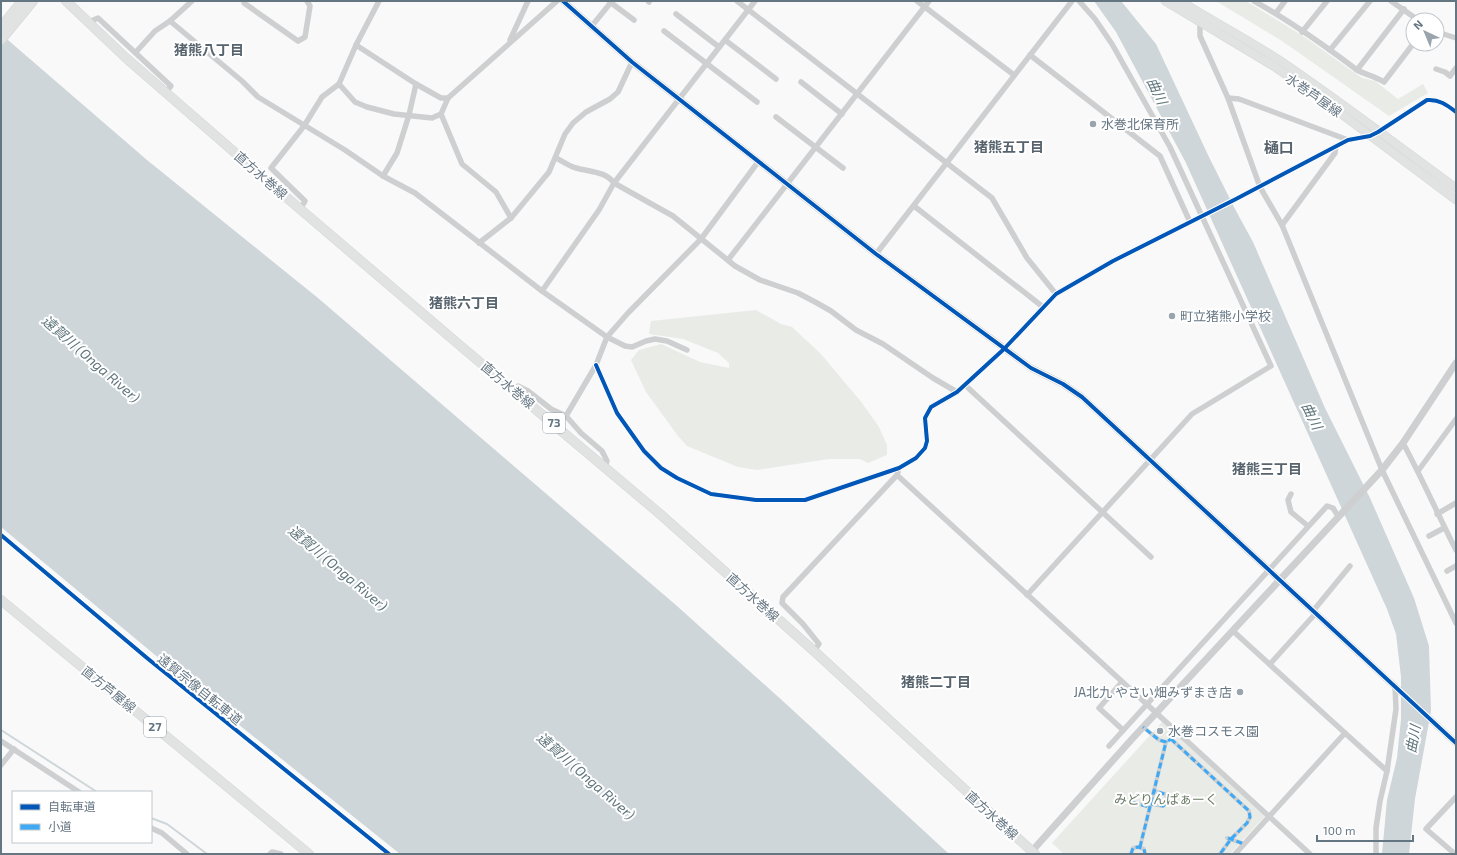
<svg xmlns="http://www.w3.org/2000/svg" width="1457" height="855" viewBox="0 0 1457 855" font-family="'Exo 2','Noto Sans JP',sans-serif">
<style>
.green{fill:#e8ebe6}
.water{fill:#ced6d9}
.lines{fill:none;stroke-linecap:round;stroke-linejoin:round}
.stream{stroke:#ced6d9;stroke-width:2}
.secondary-casing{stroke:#d5d6d7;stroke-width:9}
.primary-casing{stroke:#d5d6d7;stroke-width:10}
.pedestrian{stroke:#cecfd0;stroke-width:4}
.minor{stroke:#cecfd0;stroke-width:5.5}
.tertiary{stroke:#cecfd0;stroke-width:7}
.secondary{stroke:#e1e2e2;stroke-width:8}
.primary{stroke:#e1e2e2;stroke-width:9}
.quiet{stroke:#3fa9f5;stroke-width:3;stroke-dasharray:6 3;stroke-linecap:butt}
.cycleway-casing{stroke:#fff;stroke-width:6}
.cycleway{stroke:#0057b8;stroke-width:4}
.poi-dot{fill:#99a4ac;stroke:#fff;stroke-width:1.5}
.labels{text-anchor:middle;stroke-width:4;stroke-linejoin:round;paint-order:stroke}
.shield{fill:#fff;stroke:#939fa8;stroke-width:1}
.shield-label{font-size:12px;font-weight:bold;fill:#657683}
.street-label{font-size:13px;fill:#657683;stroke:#fff}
.poi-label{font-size:13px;fill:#657683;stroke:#fff;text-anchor:start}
.park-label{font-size:13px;fill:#687a64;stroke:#fff}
.neighbourhood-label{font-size:14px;font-weight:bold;fill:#57646e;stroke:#fff}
.water-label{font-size:14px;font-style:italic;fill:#60757c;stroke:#fff}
.quarter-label{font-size:15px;font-weight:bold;fill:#57646e;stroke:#fff}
</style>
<rect width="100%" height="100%" fill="#f9f9f9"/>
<g class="green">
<polygon points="1216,1 1246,1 1303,36 1362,78 1375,81 1398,99 1423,84 1428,93 1389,116 1282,41"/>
<polygon points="756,310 781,324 792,327 821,354 862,403 879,427 887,445 887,455 868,463 860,459 829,459 757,470 738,467 687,446 678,436 646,392 631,360 639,350 661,344 700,362 729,368 729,363 718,353 683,339 649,334 651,321"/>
<polygon points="1162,722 1265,816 1230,854 1064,854 1052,843"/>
</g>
<g class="water">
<polygon points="1094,1 1121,1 1156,44 1209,157 1235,209 1253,242 1325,408 1370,498 1414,598 1429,646 1431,711 1415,799 1409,854 1382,854 1387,800 1397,758 1401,719 1401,677 1396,634 1387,609 1186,163 1116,32"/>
<polygon points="1,34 147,160 318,298 677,606 785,703 949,854 400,854 243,728 1,527"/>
</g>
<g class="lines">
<g class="stream">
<polyline points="1,730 97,792"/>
<polyline points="151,818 167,824 207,854"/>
</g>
<g class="secondary-casing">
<g id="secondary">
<polyline points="1165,1 1275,67 1320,98 1456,200"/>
<path d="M1180,1C1214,22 1249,40 1282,62C1341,102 1398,146 1456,188"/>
</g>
</g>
<g class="primary-casing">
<g id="primary">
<polyline points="66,1 126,58 300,209 463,348 660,514 814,651 1035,854"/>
<polyline points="1,27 22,1"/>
<polyline points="1,40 33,1"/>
<polyline points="1,600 309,854"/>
</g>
</g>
<g class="pedestrian">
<polyline points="1171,739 1249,811 1250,817 1247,823 1231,839 1220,854"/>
<polyline points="1124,800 1150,807"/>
<path d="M1151,804L1163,806C1168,802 1169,799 1165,794L1154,791"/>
<polyline points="1227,838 1244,844"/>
<polyline points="1140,847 1166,742 1159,740 1143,727"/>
<polyline points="1131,854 1133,848 1138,847 1144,849 1145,854"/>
</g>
<g class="minor">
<polyline points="244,1 244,3 298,41 305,37 310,6 307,1"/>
<polyline points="648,1 649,2"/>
<polyline points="737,1 992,198 1027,258 1056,294"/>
<polyline points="917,1 1014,75"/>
<path d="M1254,1C1290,21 1324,45 1357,70L1404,9"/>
<polyline points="1391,1 1418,20"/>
<polyline points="610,2 634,20"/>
<polyline points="1276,13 1285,1"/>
<polyline points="676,14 719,47"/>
<polyline points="1200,20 1200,36 1228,98 1260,187 1282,225 1382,470 1456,623"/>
<polyline points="170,21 242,81 258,97 345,150 383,176 415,193 542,291 607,337 625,346 632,347 646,341 655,339 667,341 687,350"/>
<polyline points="89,22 98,18 171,86 166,92"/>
<polyline points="591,27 612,1"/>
<polyline points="664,31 757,102"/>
<polyline points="1302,32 1327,1"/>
<polyline points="1437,32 1456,38"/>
<polyline points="510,40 528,1"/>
<polyline points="725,40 776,79"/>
<polyline points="356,45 416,84 441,98 448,98"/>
<polyline points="1330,50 1370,1"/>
<polyline points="136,52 155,31 170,21 192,1"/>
<polyline points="1030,55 1160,156 1190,222"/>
<polyline points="1436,69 1445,72 1450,76 1456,68"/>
<path d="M1357,70C1366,75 1375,76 1384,82L1413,44"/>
<polyline points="801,82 842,114"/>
<polyline points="339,84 355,102 367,107 394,114 432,118 441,114 448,98 557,1"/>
<polyline points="1228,98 1239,99 1348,140"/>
<polyline points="441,114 462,164 496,192 511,218"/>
<polyline points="776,117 843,168"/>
<path d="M556,158C562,161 569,166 576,168C590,172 605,171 614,183L673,216L735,266L760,280L798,293L817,303L831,311L856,330L883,344L933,378L957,392"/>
<polyline points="383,176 397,153 409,115 416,84"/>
<polyline points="914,206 1043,307"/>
<polyline points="300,209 305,201 271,168 304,126 322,97 339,84 356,45 379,1"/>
<polyline points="1282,225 1335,153 1336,146"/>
<polyline points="479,243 511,218 549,172 565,134 573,123 586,112 610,99 618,92 632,62"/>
<polyline points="876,254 1072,1"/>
<polyline points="728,260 929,1"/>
<polyline points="542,291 599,210 614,183 755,1"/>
<path d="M596,365L617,413L644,451L661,468L677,478L711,494L756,500H805L899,468L916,458L925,448L927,441L925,418L931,407L957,392L1004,349L1056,294L1113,261L1236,199L1348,140L1370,136L1378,132L1427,100C1439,99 1447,105 1456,112"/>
<polyline points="965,385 1151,557"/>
<polyline points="513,389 518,386 528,391 551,409 566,416 581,433 602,451 607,461 605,466"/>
<polyline points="566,416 596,365 607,337 628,313 701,239 758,162"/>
<path d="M1403,443C1422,478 1438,515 1456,550"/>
<polyline points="1418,471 1456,419"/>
<polyline points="897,475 1310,854"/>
<polyline points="1291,494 1288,500 1291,512 1308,526"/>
<polyline points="1437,514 1456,503"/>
<polyline points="1429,536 1444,528"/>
<polyline points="1447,571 1456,566"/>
<polyline points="1027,595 1192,414 1271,366 1170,147 1112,44 1095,19 1079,1"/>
<polyline points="1313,611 1350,566"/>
<polyline points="1233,631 1345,733 1235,854"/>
<polyline points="814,651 819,644 803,624 782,603 783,597 897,475 898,472"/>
<polyline points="1270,664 1316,613"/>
<polyline points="1122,682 1099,708 1123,730"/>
<polyline points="1345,733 1387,771"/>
<polyline points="1,741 79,792"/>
<polyline points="1109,746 1327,506 1333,508 1338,516"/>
<polyline points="1,765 14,749"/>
<polyline points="151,828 162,833 187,854"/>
<polyline points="270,854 272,852 281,854"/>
<polyline points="1376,854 1376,828 1380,801 1387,771 1396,709 1395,686"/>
<polyline points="1455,854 1426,829 1456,797"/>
</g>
<g class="tertiary">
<polyline points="563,1 632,62 876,254 1031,368 1063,384 1082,397 1456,743"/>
<polyline points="1032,851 1132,739 1382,470 1403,443 1456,363"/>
</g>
<use href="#secondary" class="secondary"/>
<use href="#primary" class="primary"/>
<g class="quiet">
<polyline points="1171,739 1249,811 1250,817 1247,823 1231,839 1220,854"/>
<polyline points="1168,741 1171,739 1177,732"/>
<polyline points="1124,800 1150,807"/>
<path d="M1151,804L1163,806C1168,802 1169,799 1165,794L1154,791"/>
<polyline points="1228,838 1244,844"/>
<polyline points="1140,847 1166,742 1159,740 1143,727"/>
<polyline points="1131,854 1133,848 1138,847 1144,849 1145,854"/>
</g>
<g class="cycleway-casing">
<g id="cycleway">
<polyline points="563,1 632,62 876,254 1031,368 1063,384 1082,397 1456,743"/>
<path d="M596,365L617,413L644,451L661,468L677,478L711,494L756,500H805L899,468L916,458L925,448L927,441L925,418L931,407L957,392L1004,349L1056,294L1113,261L1236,199L1348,140L1370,136L1378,132L1427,100C1439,99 1447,105 1456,112"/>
<polyline points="1,535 147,658 389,854"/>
</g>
</g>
<use href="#cycleway" class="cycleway"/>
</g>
<g class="poi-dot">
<circle cx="1093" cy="124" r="4"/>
<circle cx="1172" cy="316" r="4"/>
<circle cx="1240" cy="692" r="4"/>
<circle cx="1160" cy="731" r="4"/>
</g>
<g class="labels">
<g class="shield">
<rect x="543" y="413" width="22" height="20" rx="3"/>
<rect x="144" y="717" width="22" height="20" rx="3"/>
</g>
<g class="shield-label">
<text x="554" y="427">73</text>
<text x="155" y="731">27</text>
</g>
<g class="street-label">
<text transform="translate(1314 95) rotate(35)" y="5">水巻芦屋線</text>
<text transform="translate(261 175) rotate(41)" y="5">直方水巻線</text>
<text transform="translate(508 385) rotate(40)" y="5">直方水巻線</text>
<text transform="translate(753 597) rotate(42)" y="5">直方水巻線</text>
<text transform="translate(109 689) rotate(39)" y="5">直方芦屋線</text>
<text transform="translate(200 689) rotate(39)" y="5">遠賀宗像自転車道</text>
<text transform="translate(992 815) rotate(42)" y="5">直方水巻線</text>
</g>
<g class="poi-label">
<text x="1101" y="129">水巻北保育所</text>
<text x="1180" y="321">町立猪熊小学校</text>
<text x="1232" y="697" text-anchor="end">JA北九 やさい畑みずまき店</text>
<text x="1168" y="736">水巻コスモス園</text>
</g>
<g class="park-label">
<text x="1166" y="804">みどりんぱぁーく</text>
</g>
<g class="neighbourhood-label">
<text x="209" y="55">猪熊八丁目</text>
<text x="1009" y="152">猪熊五丁目</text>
<text x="464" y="308">猪熊六丁目</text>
<text x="1267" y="474">猪熊三丁目</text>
<text x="936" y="687">猪熊二丁目</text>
</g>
<g class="water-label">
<text transform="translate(1157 91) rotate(65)" y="5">曲川</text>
<text transform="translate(91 359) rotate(41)" y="5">遠賀川 (Onga River)</text>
<text transform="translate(1312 416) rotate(64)" y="5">曲川</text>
<text transform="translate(338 568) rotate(40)" y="5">遠賀川 (Onga River)</text>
<text transform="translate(1413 739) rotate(-80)" y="5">曲川</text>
<text transform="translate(586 776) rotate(41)" y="5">遠賀川 (Onga River)</text>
</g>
<g class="quarter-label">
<text x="1279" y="153">樋口</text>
</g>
</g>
<rect width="1457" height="855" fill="none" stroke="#657683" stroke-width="4"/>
<rect x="12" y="791" width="140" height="52" fill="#ffffff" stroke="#c1c8cd"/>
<rect x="20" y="804" width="20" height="6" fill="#0057b8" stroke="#c1c8cd"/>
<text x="48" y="811" font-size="12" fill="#657683">自転車道</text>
<rect x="20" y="824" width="20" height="6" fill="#3fa9f5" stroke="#c1c8cd"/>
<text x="48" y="831" font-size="12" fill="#657683">小道</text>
<g transform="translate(1425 32) rotate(316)"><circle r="19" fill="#ffffff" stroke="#c1c8cd"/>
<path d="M0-3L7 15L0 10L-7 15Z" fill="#99a4ac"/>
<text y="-6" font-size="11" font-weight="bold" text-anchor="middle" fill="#657683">N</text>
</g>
<path d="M1317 835v6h96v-6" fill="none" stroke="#657683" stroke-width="2"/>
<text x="1323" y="835" font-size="12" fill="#657683" stroke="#ffffff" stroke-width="3" paint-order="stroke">100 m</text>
</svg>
